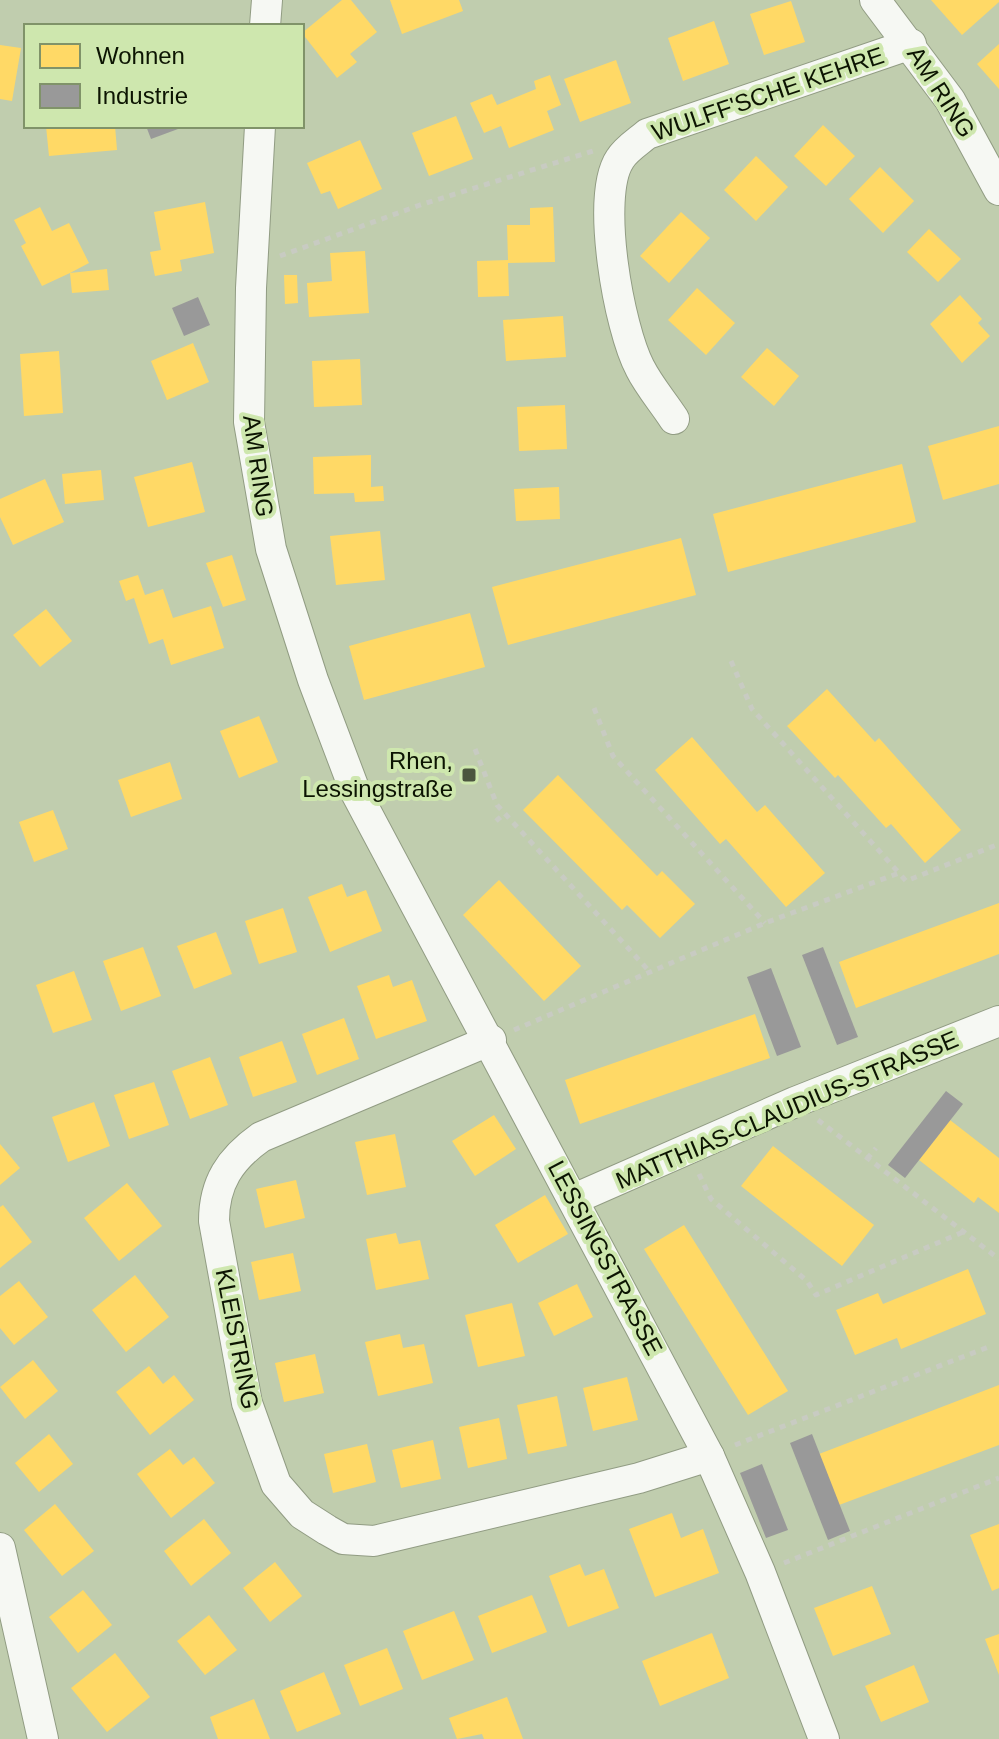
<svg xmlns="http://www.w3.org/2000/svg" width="999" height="1739" viewBox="0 0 999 1739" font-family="Helvetica,sans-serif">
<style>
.homes{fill:#ffd966}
.industry{fill:#999}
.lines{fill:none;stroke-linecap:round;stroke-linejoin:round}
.minor-casing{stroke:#919c83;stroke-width:32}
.path{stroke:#c8cbc2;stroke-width:5;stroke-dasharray:6 6;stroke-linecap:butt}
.minor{stroke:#f6f8f3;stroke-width:30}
.poi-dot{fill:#4b553e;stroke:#cee7ae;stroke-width:3}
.labels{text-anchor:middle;stroke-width:8;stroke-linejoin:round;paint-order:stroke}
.street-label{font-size:24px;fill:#0c1402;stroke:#cee7ae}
.poi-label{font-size:24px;fill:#0c1402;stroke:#cee7ae;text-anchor:end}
</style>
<rect width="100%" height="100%" fill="#c0cdae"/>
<g class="homes">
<polygon points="342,0 351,0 377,32 350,54 357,62 337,78 302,33"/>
<polygon points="390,0 459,0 463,11 402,34"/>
<polygon points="931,0 999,0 999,2 962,35"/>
<polygon points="791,1 805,42 764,55 750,14"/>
<polygon points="714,21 729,64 683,81 668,38"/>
<polygon points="999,44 999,89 977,64"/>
<polygon points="0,45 21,48 12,101 0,99"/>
<polygon points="616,60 631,103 580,122 564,79"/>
<polygon points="550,75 561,105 547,111 554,130 509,148 501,126 484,133 470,103 492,94 497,105 536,89 534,81"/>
<polygon points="456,116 473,159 429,176 412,133"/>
<polygon points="823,125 855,156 826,186 794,156"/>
<polygon points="46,126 115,126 117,150 49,156"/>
<polygon points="360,140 382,189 338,209 330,191 321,194 307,163"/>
<polygon points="756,156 788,187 756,221 724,190"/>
<polygon points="880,167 914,201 883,233 849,199"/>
<polygon points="205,202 214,253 180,260 182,271 155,276 150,252 161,250 154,212"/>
<polygon points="40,207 52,231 69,223 89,263 70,273 107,269 109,290 72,293 70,273 42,286 21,246 26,243 14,220"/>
<polygon points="553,207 555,262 508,263 509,296 478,297 477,261 508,260 507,225 530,225 530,208"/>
<polygon points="681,212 710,238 669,283 640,256"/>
<polygon points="929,229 961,259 938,282 907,252"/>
<polygon points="365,251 369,313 309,317 307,283 332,281 330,253"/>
<polygon points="284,275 297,275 298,303 285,304"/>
<polygon points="697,288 735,323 706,355 668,320"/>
<polygon points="960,295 982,319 978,323 990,336 962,363 930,324"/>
<polygon points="563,316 566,357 506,361 503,320"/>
<polygon points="193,343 209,382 167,400 151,361"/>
<polygon points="767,348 799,376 774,406 741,377"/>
<polygon points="59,351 63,413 24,416 20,354"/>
<polygon points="360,359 362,405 314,407 312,361"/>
<polygon points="565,405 567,449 519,451 517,407"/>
<polygon points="999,426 999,484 943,500 928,446"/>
<polygon points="371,455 371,487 383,486 384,501 355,502 354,493 314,494 313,457"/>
<polygon points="192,462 205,512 148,527 134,477"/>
<polygon points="902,464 916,522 728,572 713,514"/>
<polygon points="101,470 104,500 65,504 62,474"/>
<polygon points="45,479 64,522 13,545 0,517 0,499"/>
<polygon points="559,487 560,519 516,521 514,489"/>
<polygon points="380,531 385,580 336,585 330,536"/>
<polygon points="681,538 696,595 508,645 492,587"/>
<polygon points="232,555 246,600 223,607 206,563"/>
<polygon points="138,575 145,595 163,589 173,618 211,606 224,648 171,665 163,639 149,644 134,598 126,601 119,581"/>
<polygon points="46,609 72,641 40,667 13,635"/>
<polygon points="470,613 485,667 364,700 349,646"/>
<polygon points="827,689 875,742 879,738 961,830 925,863 891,824 886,828 838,775 835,778 787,726"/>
<polygon points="259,716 278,762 239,778 220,731"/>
<polygon points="692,737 757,812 765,805 825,873 786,907 726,839 720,844 655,770"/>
<polygon points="170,762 182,799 131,817 118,780"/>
<polygon points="558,775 657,876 662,871 695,904 660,938 627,905 622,910 523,810"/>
<polygon points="53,810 68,849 34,862 19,822"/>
<polygon points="499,880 581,966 544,1001 463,915"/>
<polygon points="342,884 347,897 366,890 382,931 330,952 308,897"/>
<polygon points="999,903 999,954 856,1008 839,962"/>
<polygon points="283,908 297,952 259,964 245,921"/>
<polygon points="216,932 232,974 194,989 177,946"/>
<polygon points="143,947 161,996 121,1011 103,961"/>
<polygon points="74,971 92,1020 53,1033 36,985"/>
<polygon points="389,975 393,987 412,980 427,1021 376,1039 357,986"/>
<polygon points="755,1014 770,1058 580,1124 565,1080"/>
<polygon points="344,1018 359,1059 317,1075 302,1034"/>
<polygon points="282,1041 297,1082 253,1097 239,1057"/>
<polygon points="210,1057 228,1105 190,1119 172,1071"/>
<polygon points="154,1082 169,1125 129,1139 114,1095"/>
<polygon points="94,1102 110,1146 68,1162 52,1117"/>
<polygon points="494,1115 516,1149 475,1176 452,1141"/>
<polygon points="950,1120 999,1158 999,1213 978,1197 974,1203 919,1160"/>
<polygon points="395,1134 406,1187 367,1195 355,1142"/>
<polygon points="0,1144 20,1168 0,1185"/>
<polygon points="773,1146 874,1225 842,1266 741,1186"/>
<polygon points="296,1180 305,1218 265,1228 256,1189"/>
<polygon points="127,1183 162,1226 119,1261 84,1218"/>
<polygon points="545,1195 568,1234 518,1263 495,1225"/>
<polygon points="3,1205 32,1242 0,1268 0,1207"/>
<polygon points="684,1225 788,1391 748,1415 644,1249"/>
<polygon points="396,1233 399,1244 420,1240 429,1279 376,1290 366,1239"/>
<polygon points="293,1253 301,1291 259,1300 251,1262"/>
<polygon points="968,1269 986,1314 901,1349 897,1338 855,1355 836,1310 878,1293 883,1304"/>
<polygon points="135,1275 169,1317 126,1352 92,1310"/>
<polygon points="19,1281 48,1317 14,1345 0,1328 0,1296"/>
<polygon points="577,1284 593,1317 554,1336 538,1303"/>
<polygon points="512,1303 525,1356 478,1367 465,1315"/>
<polygon points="400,1334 403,1348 424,1344 433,1383 378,1396 365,1342"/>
<polygon points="315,1354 324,1393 284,1402 275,1363"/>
<polygon points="33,1360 58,1391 25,1419 0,1387"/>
<polygon points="149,1366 163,1384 174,1375 194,1400 150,1435 116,1392"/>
<polygon points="627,1377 638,1420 593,1431 583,1388"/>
<polygon points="999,1385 999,1445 839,1505 819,1454"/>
<polygon points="557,1396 567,1446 528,1454 517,1405"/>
<polygon points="499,1418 507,1459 468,1468 459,1427"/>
<polygon points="49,1434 73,1464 39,1492 15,1463"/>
<polygon points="433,1440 441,1479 401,1488 392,1450"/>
<polygon points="367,1444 376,1482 333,1493 324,1454"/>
<polygon points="170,1449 183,1465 194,1457 215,1483 171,1518 137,1474"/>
<polygon points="55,1504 94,1551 62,1576 24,1530"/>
<polygon points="672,1513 681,1538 703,1529 719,1573 655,1597 629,1529"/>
<polygon points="204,1519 231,1553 191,1586 164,1551"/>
<polygon points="999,1524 999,1588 992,1591 970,1535"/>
<polygon points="275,1562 302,1596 270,1622 243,1588"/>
<polygon points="580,1564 585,1576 604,1569 619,1608 568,1627 549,1576"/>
<polygon points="872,1586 891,1634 833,1656 814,1608"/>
<polygon points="83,1590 112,1625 78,1653 49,1617"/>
<polygon points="532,1595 547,1632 492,1653 478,1616"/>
<polygon points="454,1611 474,1660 422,1680 403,1631"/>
<polygon points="209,1615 237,1650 205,1675 177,1641"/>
<polygon points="712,1633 729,1678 660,1706 642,1661"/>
<polygon points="999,1634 999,1675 985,1639"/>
<polygon points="387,1648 403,1689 360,1706 344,1665"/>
<polygon points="115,1653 150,1697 107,1732 71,1688"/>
<polygon points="914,1665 929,1702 881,1722 865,1686"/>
<polygon points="324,1672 341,1714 297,1732 280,1691"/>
<polygon points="507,1697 523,1739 484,1739 482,1734 457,1739 449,1718"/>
<polygon points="254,1699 270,1739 218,1739 210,1717"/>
</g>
<g class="industry">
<polygon points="146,126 177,126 178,129 151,139"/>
<polygon points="198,297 210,325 184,336 172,308"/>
<polygon points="823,947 858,1037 837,1045 802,955"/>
<polygon points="771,968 801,1047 777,1056 747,977"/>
<polygon points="946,1091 963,1104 905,1178 888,1165"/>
<polygon points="812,1434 850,1531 828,1540 790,1443"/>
<polygon points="762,1464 788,1530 766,1538 740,1473"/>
</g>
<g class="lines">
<g class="minor-casing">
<g id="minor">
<polyline points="875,0 950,100 999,190"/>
<polyline points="265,26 267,0"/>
<polyline points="260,126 251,288 249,422 271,549 313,680 355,791 709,1456 760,1572 824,1739"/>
<path d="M674,419C663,402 649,386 640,368C619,329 595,196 620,159C626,149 639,141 647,134L911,44"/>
<path d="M491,1040L261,1137C230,1159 214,1183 214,1221L247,1403L276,1484L302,1514L327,1530L343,1539L374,1541L639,1478L709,1456"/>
<polyline points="574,1199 795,1102 999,1021"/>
<polyline points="0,1548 43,1739"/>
</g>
</g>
<g class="path">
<polyline points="280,256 420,205 593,151"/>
<polyline points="731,661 752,709 899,873"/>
<polyline points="594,708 613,756 765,923"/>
<polyline points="475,749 497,805 650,972"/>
<polyline points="496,821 505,813"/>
<polyline points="514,1030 765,923 899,873 906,881 999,844"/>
<polyline points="818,1120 999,1259"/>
<polyline points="867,1159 876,1148"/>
<polyline points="699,1174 711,1199 807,1281 816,1295 963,1232"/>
<polyline points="735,1445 991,1346"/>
<polyline points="784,1563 999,1478"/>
</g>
<use href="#minor" class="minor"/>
</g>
<rect class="poi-dot" x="461" y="767" width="16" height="16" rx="4"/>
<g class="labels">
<g class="street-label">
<text transform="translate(941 92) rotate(57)" y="8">AM RING</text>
<text transform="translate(768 94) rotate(-19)" y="8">WULFF'SCHE KEHRE</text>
<text transform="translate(258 466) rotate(82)" y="8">AM RING</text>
<text transform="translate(787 1110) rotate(-23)" y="8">MATTHIAS-CLAUDIUS-STRASSE</text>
<text transform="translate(605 1258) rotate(62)" y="8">LESSINGSTRASSE</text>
<text transform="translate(237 1339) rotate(79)" y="8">KLEISTRING</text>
</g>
<g class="poi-label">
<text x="453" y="769">Rhen,<tspan x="453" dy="28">Lessingstraße</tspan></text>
</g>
</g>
<rect x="24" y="24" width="280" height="104" fill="#cee7ae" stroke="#809369" stroke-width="2"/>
<rect x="40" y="44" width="40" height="24" fill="#ffd966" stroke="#809369" stroke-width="2"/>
<text x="96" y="64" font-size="24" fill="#0c1402">Wohnen</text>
<rect x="40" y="84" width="40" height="24" fill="#999999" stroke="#809369" stroke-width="2"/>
<text x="96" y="104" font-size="24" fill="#0c1402">Industrie</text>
</svg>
